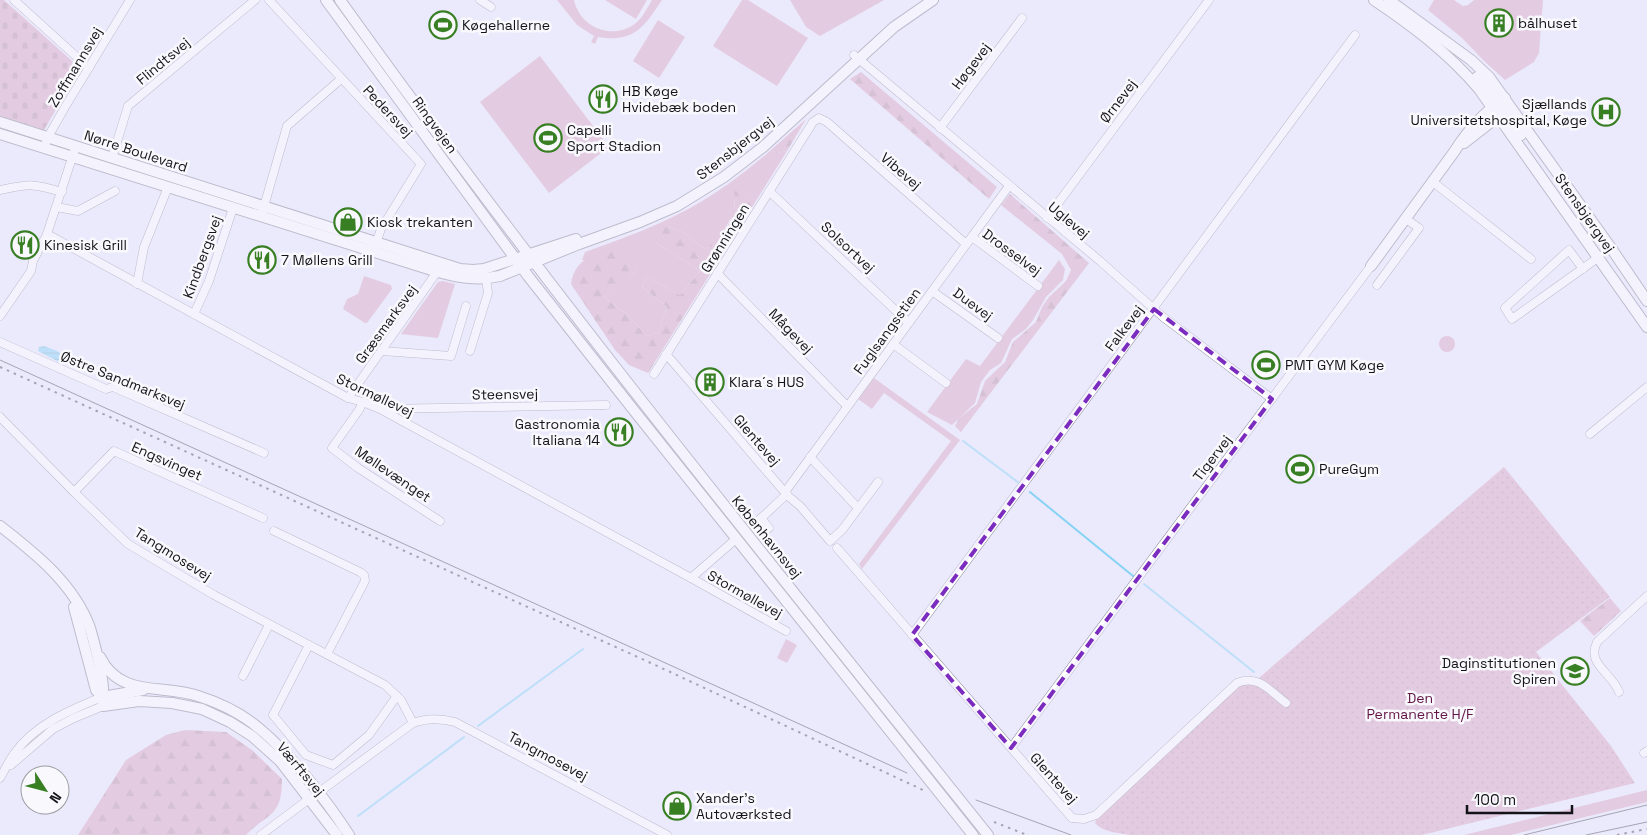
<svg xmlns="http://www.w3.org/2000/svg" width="1647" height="835" viewBox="0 0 1647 835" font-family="'Space Grotesk',sans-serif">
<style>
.green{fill:#daa8c1}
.forest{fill:url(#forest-firs)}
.cemetery{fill:url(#cemetery-stones)}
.garden{fill:url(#garden-dots)}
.water{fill:url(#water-rules)}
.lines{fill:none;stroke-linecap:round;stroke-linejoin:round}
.stream{stroke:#87d3f5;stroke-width:2}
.street-casing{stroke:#868595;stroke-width:9}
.secondary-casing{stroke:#868595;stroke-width:12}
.street{stroke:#fff;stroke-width:8}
.secondary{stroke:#fff;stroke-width:10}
.tram{stroke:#505059;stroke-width:1}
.rail{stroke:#505059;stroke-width:2;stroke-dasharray:2.5 5;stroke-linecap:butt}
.marked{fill:none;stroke:#7b2cbf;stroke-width:4;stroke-dasharray:10 6;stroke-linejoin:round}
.labels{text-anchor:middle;stroke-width:5;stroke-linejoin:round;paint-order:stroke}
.poi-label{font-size:14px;fill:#131319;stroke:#f9f9fd;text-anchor:start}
.street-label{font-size:14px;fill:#131319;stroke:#f9f9fd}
.park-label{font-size:14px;fill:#621544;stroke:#f9f9fd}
</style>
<defs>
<pattern id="forest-firs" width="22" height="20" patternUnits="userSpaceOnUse" patternTransform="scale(1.25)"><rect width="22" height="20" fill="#daa8c1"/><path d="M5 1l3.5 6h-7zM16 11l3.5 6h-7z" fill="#ba90a5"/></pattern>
<pattern id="cemetery-stones" width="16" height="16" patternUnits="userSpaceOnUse" patternTransform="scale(1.25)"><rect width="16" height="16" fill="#daa8c1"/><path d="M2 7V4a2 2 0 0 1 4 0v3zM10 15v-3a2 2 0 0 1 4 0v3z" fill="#ba90a5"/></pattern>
<pattern id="garden-dots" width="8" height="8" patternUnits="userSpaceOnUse" patternTransform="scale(1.25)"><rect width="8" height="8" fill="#daa8c1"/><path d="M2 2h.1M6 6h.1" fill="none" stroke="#ba90a5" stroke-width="1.8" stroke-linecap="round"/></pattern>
<pattern id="water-rules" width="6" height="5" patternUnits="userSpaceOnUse" patternTransform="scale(1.25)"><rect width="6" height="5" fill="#87d3f5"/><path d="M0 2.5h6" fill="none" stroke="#74b4d1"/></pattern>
</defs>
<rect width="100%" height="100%" fill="#ebeafc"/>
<g class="green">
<path d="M557,0H574C580,28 613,41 636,23C643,17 647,8 652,0H662C644,27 634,43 598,37L595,44L591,42L594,36L577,25Z"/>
<polygon points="605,0 647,0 636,19"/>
<polygon points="742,0 748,0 808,38 777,86 713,46"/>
<polygon points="790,0 884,0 820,36 806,27"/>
<polygon points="1434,0 1454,0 1463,6 1468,5 1474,0 1543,0 1539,53 1534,62 1505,80 1483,60 1462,38 1428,10"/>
<polygon points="658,20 685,37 659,78 633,61"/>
<polygon points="540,56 609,147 549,193 480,102"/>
<path d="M771,150L777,153L787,151L756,201L742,188L735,198L734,213L718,240L705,249L681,231L666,226L655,242L700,271L680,295L646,276L642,287L667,307L658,333L647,336L628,315L604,297L625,273L631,278L637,268L582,260L585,252C610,243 635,234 660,223C701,205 738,179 771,150Z"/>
<polygon points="1059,260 1065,269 1063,280 1046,297 1033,320 1026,329 1012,339 1001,363 990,370 981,382 975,403 952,425 927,412 966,359 980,366"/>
<polygon points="364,276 391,285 392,289 367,323 365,323 343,309 347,299 358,294"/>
<polygon points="443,281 455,284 438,338 401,334 438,282"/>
<circle cx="1447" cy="344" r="8"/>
<polygon points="874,378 960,440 862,569 859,564 951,441 884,393 872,409 858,399"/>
<polygon points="786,639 797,645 787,663 777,658"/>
<polygon points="1647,790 1647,802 1511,835 1464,835"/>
</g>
<g class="forest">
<polygon points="861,72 997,187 989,199 850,79"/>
<polygon points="806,119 787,151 777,153 771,150"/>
<path d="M742,187L756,201L648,373L629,365L615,350L571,284C573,265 587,257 603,249L617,253L637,268L631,278L625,274L604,297L628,315L647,336L658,333L667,307L642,287L646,276L680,295L700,271L655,242L654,230L666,226L681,231L705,249C723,236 739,216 734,192Z"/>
<polygon points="1010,194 1089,263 961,432 955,426 959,418 977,404 985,381 1005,362 1013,342 1036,322 1042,307 1049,297 1066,281 1071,270 1062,254 1001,205"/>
<polygon points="1610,598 1621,611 1594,636 1580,621"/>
<path d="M185,730L226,732L252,750L282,779C282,817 269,812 246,835H78L126,760L166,735Z"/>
</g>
<polygon class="cemetery" points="0,0 4,0 80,68 44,130 0,116"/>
<path class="garden" d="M1504,467L1610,597L1536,652L1611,746L1635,783L1422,835H1130C1119,833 1102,832 1095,823L1097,817L1240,685L1253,683Z"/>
<polygon class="water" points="44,346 57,351 63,355 64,360 59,362 38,351 39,347"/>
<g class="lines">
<g class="stream">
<polyline points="963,441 1019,483"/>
<polyline points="1030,492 1133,576"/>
<polyline points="1144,584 1254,672"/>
<polyline points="478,726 583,649"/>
<polyline points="358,816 464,737"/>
</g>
<g class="street-casing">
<g id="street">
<polyline points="14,0 89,68"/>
<polyline points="269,0 421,164 381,229 375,246"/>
<polyline points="480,0 491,7"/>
<polyline points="854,55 1100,261 1163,317 1272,399"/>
<polyline points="940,128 1022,18"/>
<polyline points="44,148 48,137 65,107 130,0"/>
<polyline points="112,158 128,106 255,0"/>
<polyline points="1433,182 1531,259"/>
<path d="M0,190C29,184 33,183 62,192"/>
<polyline points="769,191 909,323"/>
<polyline points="56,207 78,211 115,191"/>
<polyline points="263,210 287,126 341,79"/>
<polyline points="1047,218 1209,0"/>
<polyline points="47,234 348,398 363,402 380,409 691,578 736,539"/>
<polyline points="972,237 1038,286"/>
<path d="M1583,269L1569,250L1505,308L1512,319C1541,298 1570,278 1599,257"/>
<polyline points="717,273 847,406"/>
<polyline points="137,284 144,247 168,187"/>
<polyline points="1377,285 1419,228 1406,219"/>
<polyline points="932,291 998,338"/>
<polyline points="194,314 209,281 233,208"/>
<polyline points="0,316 31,271 33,261 47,234 76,146"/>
<polyline points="0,342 106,389 113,387 264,453"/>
<polyline points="893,344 946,383"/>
<polyline points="382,351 451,356 466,306"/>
<polyline points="470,351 488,293 486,279"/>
<polyline points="666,354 788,496 800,506 830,541 842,530 878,482"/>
<polyline points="654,374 813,122 819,118 827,122 966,244"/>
<polyline points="348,398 439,269"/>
<polyline points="363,402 359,410 332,448 358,468 440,521"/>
<polyline points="382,409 606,405"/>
<polyline points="0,417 74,492 128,544 214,595 385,685 401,700 413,723"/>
<polyline points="1590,434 1647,387"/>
<polyline points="810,457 858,508"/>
<polyline points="74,492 114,451 263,518"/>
<polyline points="785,492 1009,186"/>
<polyline points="761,518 769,528"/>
<polyline points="756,523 787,494"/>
<polyline points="274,531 360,572 364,575 365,581 327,654"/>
<path d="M837,548L1072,818L1084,819L1096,815L1237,683C1258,674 1270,691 1286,703"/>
<polyline points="691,578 786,631"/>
<polyline points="912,635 1355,35"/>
<polyline points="309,645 273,715 306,755 333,765 369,735 397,696"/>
<polyline points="243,676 269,625"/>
<path d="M1619,692C1612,673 1586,664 1597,642L1647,596"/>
<polyline points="1011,748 1371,266"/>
<polyline points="1644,753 1647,751"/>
<polyline points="11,765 53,729 74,718 103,706"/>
<path d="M0,778C5,770 8,762 14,754C34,725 70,710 102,697"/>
<path d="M318,793L413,723C427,718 440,718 455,722L667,835"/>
<polyline points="261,835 309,799"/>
</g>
</g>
<g class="secondary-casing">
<g id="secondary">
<polyline points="326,0 528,276 632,408 973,835"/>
<path d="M340,0C545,287 768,560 988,835"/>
<path d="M1374,0C1413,26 1448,53 1479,89L1647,327"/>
<polyline points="1389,0 1471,60 1489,77 1611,248 1647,301"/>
<polyline points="1477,77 1499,102 1503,104"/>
<polyline points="1501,110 1505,111 1521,135"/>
<polyline points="0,122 460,269 473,270 484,269 576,239"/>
<path d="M0,134L438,272C460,278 478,281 500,276L579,244L640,222L677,206L724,177L763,147L894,27L933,0"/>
<polyline points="1464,143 1504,112"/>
<path d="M1371,266L1454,152C1468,130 1484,112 1505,98"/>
<path d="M0,526C36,554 74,584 90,628C94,642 102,673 103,688C103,694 102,700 103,706L139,701L172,703L202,709L230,722L252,736L280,761L337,835"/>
<polyline points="74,607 96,690 102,697"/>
<path d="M100,657C120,698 162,684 198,696C220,703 244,715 261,730C292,756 327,801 349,835"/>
<polyline points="102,697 143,690"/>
</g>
</g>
<use href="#street" class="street"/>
<use href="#secondary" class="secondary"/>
<g class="tram">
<polyline points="0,360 907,773"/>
<polyline points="976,800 1071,835"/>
<polyline points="1524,835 1647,805"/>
<polyline points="1586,835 1647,822"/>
</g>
<g class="rail">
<polyline points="0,367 653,664 923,790"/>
<polyline points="994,822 1027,835"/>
<polyline points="1617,835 1647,829"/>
</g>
</g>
<path d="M0 0H1647V835H0ZM1154,309L1272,399L1011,748L912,635Z" fill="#ebeafc" fill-opacity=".55" fill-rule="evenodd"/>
<path class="marked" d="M1154,309L1272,399L1011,748L912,635Z"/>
<defs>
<g id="building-ring" transform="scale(1.4375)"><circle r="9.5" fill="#f9f9fd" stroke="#387f24" stroke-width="1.5"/><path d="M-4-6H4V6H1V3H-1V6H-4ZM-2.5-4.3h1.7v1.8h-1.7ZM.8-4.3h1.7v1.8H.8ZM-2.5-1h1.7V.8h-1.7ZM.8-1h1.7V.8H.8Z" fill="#387f24"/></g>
<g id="stadium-ring" transform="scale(1.4375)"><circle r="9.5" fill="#f9f9fd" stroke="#387f24" stroke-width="1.5"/><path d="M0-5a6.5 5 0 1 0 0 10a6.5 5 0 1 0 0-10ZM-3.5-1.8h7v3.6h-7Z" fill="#387f24"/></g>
<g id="restaurant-ring" transform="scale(1.4375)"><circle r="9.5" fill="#f9f9fd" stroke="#387f24" stroke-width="1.5"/><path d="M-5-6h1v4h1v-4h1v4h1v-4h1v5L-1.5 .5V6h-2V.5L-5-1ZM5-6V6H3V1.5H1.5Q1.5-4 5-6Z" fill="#387f24"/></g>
<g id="hospital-ring" transform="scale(1.4375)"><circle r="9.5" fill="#f9f9fd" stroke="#387f24" stroke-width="1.5"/><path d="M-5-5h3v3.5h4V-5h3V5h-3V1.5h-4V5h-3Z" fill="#387f24"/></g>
<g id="shop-ring" transform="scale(1.4375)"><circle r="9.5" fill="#f9f9fd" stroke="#387f24" stroke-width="1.5"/><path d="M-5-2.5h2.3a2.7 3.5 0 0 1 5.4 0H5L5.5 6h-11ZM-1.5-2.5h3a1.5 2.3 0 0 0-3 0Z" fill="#387f24"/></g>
<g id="school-ring" transform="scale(1.4375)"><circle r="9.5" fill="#f9f9fd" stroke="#387f24" stroke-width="1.5"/><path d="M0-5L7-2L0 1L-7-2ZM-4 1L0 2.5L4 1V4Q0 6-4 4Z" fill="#387f24"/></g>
</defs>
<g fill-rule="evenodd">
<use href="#building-ring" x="1499" y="23"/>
<use href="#stadium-ring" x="443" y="25"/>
<use href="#restaurant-ring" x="603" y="99"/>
<use href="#hospital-ring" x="1606" y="112"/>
<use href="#stadium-ring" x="548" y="138"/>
<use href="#shop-ring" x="348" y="222"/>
<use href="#restaurant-ring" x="25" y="245"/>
<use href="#restaurant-ring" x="262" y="260"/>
<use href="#stadium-ring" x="1266" y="365"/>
<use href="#building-ring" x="710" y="382"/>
<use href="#restaurant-ring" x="619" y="432"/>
<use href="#stadium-ring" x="1300" y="469"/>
<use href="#school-ring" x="1575" y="671"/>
<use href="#shop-ring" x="677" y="806"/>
</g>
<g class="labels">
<g class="poi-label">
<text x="1518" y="28">bålhuset</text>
<text x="462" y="30">Køgehallerne</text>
<text x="622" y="96">HB Køge<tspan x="622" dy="16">Hvidebæk boden</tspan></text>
<text x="1587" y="109" text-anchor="end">Sjællands<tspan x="1587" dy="16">Universitetshospital, Køge</tspan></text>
<text x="567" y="135">Capelli<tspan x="567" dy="16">Sport Stadion</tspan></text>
<text x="367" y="227">Kiosk trekanten</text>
<text x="44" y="250">Kinesisk Grill</text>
<text x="281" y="265">7 Møllens Grill</text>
<text x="1285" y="370">PMT GYM Køge</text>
<text x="729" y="387">Klara´s HUS</text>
<text x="600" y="429" text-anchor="end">Gastronomia<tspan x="600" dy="16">Italiana 14</tspan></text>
<text x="1319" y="474">PureGym</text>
<text x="1556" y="668" text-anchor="end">Daginstitutionen<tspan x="1556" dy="16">Spiren</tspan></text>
<text x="696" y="803">Xander's<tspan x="696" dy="16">Autoværksted</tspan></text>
</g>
<g class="street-label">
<text transform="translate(163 61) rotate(-40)" y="5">Flindtsvej</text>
<text transform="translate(971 66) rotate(-53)" y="5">Høgevej</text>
<text transform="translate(75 67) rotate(-59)" y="5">Zoffmannsvej</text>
<text transform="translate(1118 101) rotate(-53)" y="5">Ørnevej</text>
<text transform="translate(388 111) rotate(47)" y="5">Pedersvej</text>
<text transform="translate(435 125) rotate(54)" y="5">Ringvejen</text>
<text transform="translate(735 148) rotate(-38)" y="5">Stensbjergvej</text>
<text transform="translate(136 151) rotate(18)" y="5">Nørre Boulevard</text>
<text transform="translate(901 171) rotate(41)" y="5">Vibevej</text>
<text transform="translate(1585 213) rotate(55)" y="5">Stensbjergvej</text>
<text transform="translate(1069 220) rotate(40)" y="5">Uglevej</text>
<text transform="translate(725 238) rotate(-58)" y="5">Grønningen</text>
<text transform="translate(848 247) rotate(43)" y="5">Solsortvej</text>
<text transform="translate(1012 252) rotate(36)" y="5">Drosselvej</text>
<text transform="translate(202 257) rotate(-70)" y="5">Kindbergsvej</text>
<text transform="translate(973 304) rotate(36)" y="5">Duevej</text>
<text transform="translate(386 324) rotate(-54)" y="5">Græsmarksvej</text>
<text transform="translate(1124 328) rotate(-53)" y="5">Falkevej</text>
<text transform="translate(791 331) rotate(46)" y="5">Mågevej</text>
<text transform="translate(887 331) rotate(-54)" y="5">Fuglsangsstien</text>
<text transform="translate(123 380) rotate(22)" y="5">Østre Sandmarksvej</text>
<text transform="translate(505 394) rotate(-1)" y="5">Steensvej</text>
<text transform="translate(375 395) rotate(25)" y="5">Stormøllevej</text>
<text transform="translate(757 440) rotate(49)" y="5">Glentevej</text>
<text transform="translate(1212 458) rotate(-53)" y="5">Tigervej</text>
<text transform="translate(167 461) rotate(24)" y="5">Engsvinget</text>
<text transform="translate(393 474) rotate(34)" y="5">Møllevænget</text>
<text transform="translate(767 537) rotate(51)" y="5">Københavnsvej</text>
<text transform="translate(173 554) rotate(32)" y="5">Tangmosevej</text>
<text transform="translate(745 594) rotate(29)" y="5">Stormøllevej</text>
<text transform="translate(548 756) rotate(28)" y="5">Tangmosevej</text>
<text transform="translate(301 769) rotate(50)" y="5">Værftsvej</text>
<text transform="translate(1054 778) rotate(48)" y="5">Glentevej</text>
</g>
<g class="park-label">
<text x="1420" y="703">Den<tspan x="1420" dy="16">Permanente H/F</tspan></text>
</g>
</g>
<g transform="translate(45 790) rotate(126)"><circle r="24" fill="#f9f9fd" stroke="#9d9da2"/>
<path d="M0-4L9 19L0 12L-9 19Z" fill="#387f24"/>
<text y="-8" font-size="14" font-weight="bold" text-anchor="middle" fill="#131319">N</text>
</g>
<path d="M1467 805v8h105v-8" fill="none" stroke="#131319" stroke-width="2.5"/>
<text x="1474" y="805" font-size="15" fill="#131319" stroke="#f9f9fd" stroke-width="4" paint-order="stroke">100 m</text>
</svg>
